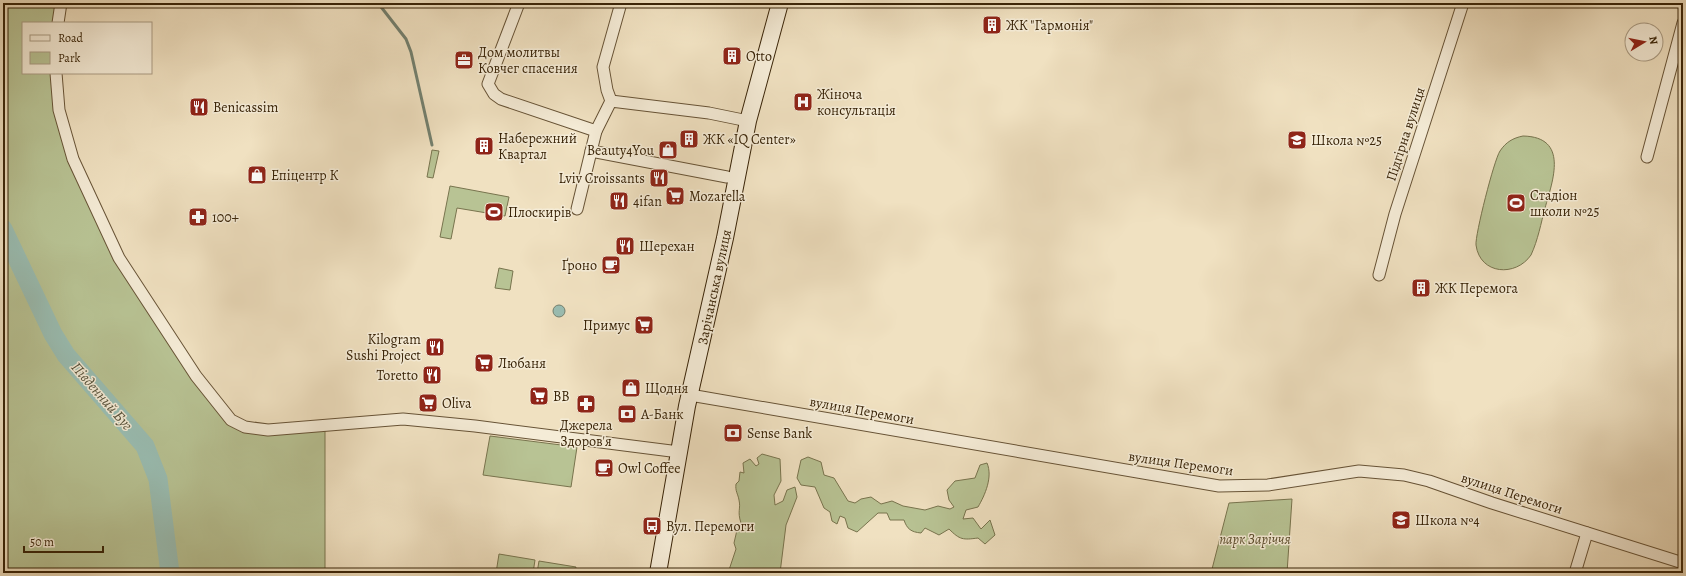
<svg xmlns="http://www.w3.org/2000/svg" width="1686" height="576" viewBox="0 0 1686 576" font-family="Alegreya,serif">
<style>
.green{fill:#b8c394;stroke:#78744e}
.water{fill:#9abeb3;stroke:#73806f}
.lines{fill:none;stroke-linecap:round;stroke-linejoin:round}
.stream{stroke:#73806f;stroke-width:3}
.river{stroke:#9abeb3;stroke-width:19}
.street-casing{stroke:#675336;stroke-width:13}
.secondary-casing{stroke:#392408;stroke-width:18}
.street{stroke:#f5ecd7;stroke-width:11}
.secondary{stroke:#f5ecd7;stroke-width:16}
.labels{text-anchor:middle;stroke-width:3;stroke-linejoin:round;paint-order:stroke}
.poi-label{font-size:14px;fill:#392408;stroke:#f5ecd7;text-anchor:start}
.street-label{font-size:14px;fill:#392408;stroke:#f5ecd7}
.park-label{font-size:14px;font-style:italic;fill:#594c2b;stroke:#f5ecd7}
.water-label{font-size:15px;font-style:italic;fill:#56523b;stroke:#f5ecd7}
</style>
<rect width="100%" height="100%" fill="#f0e1c1"/>
<filter id="stains"><feTurbulence type="fractalNoise" baseFrequency=".005" numOctaves="4"/><feColorMatrix values="0 0 0 0 .2 0 0 0 0 .09 0 0 0 0 .02 0 0 0 .5 -.17"/></filter>
<radialGradient id="worn" r=".72"><stop offset=".6" stop-color="#630" stop-opacity="0"/><stop offset="1" stop-color="#630" stop-opacity=".3"/></radialGradient>
<g class="green">
<polygon points="3,3 56,3 54,23 23,23 23,73 52,73 54,110 115,261 228,424 325,430 325,573 3,573"/>
<path d="M1523,136C1569,137 1553,180 1545,208C1541,223 1538,240 1531,255C1516,277 1480,275 1476,245C1475,235 1494,160 1500,151C1506,142 1513,138 1523,136Z"/>
<polygon points="432,150 439,151 433,178 427,177"/>
<polygon points="450,186 509,197 505,216 457,208 451,239 440,237"/>
<polygon points="499,268 513,271 510,290 495,288"/>
<polygon points="490,436 577,447 571,487 483,475"/>
<path d="M762,454L780,459L781,481L774,495L775,505L783,501L787,490L795,487L797,497L786,525L780,573H728L736,549L734,543L737,530L741,523C737,511 741,509 739,500C738,494 735,491 736,484L739,481L740,472L744,473L743,463L750,459L756,466L759,464L757,458Z"/>
<path d="M808,457L821,462L824,475L834,478L848,501L855,503L861,499L871,497L881,504L892,501L903,506L925,510L938,506L950,509L954,507L949,500L947,490L955,481L975,478L980,465L987,463C993,477 985,495 978,507L966,510L963,519L973,518L981,529L990,520L995,535L985,544L978,538C963,540 960,540 949,529L939,535L925,528L921,533C911,532 907,529 904,520H890L887,513H878L857,532L848,528L845,518L840,516L837,524L832,521L830,512L824,508L815,487L801,485L797,478L801,460Z"/>
<polygon points="1292,499 1287,573 1211,573 1229,503"/>
<polygon points="499,554 535,560 533,573 496,573"/>
<polygon points="539,561 576,567 575,573 537,573"/>
</g>
<circle class="water" cx="559" cy="311" r="6"/>
<g class="lines">
<polyline class="stream" points="378,3 406,39 411,52 432,145"/>
<polyline class="river" points="3,229 53,334 66,355 145,446 158,479 170,573"/>
<g class="street-casing">
<g id="street">
<polyline points="519,3 488,84 494,94 501,99 596,131 611,101 709,113 748,121"/>
<polyline points="58,23 61,3"/>
<polyline points="56,73 59,110 73,159 119,258 196,376 231,420 245,427 268,430 403,419 475,426 679,452"/>
<polyline points="611,101 607,90 603,67 621,3"/>
<polyline points="591,151 727,177"/>
<polyline points="1647,157 1683,23"/>
<polyline points="577,209 596,131"/>
<polyline points="1379,275 1395,214 1463,3"/>
<polyline points="690,395 1219,486 1268,485 1359,471 1404,475 1429,481 1492,503 1683,563"/>
<polyline points="1575,573 1587,533"/>
</g>
</g>
<g class="secondary-casing">
<polyline id="secondary" points="658,573 687,406 725,238 748,121 780,3"/>
</g>
<use href="#street" class="street"/>
<use href="#secondary" class="secondary"/>
</g>
<defs>
<g id="building-square" transform="scale(1)"><rect x="-9" y="-9" width="18" height="18" rx="4" fill="#8f2418" stroke="#f5ecd7"/><path d="M-4-6H4V6H1V3H-1V6H-4ZM-2.5-4.3h1.7v1.8h-1.7ZM.8-4.3h1.7v1.8H.8ZM-2.5-1h1.7V.8h-1.7ZM.8-1h1.7V.8H.8Z" fill="#fff"/></g>
<g id="office-square" transform="scale(1)"><rect x="-9" y="-9" width="18" height="18" rx="4" fill="#8f2418" stroke="#f5ecd7"/><path d="M-6-3h4V-5.5h4V-3h4V5H-6ZM-1-4.5V-3h2v-1.5ZM-6 0V1H6V0Z" fill="#fff"/></g>
<g id="hospital-square" transform="scale(1)"><rect x="-9" y="-9" width="18" height="18" rx="4" fill="#8f2418" stroke="#f5ecd7"/><path d="M-5-5h3v3.5h4V-5h3V5h-3V1.5h-4V5h-3Z" fill="#fff"/></g>
<g id="restaurant-square" transform="scale(1)"><rect x="-9" y="-9" width="18" height="18" rx="4" fill="#8f2418" stroke="#f5ecd7"/><path d="M-5-6h1v4h1v-4h1v4h1v-4h1v5L-1.5 .5V6h-2V.5L-5-1ZM5-6V6H3V1.5H1.5Q1.5-4 5-6Z" fill="#fff"/></g>
<g id="school-square" transform="scale(1)"><rect x="-9" y="-9" width="18" height="18" rx="4" fill="#8f2418" stroke="#f5ecd7"/><path d="M0-5L7-2L0 1L-7-2ZM-4 1L0 2.5L4 1V4Q0 6-4 4Z" fill="#fff"/></g>
<g id="shop-square" transform="scale(1)"><rect x="-9" y="-9" width="18" height="18" rx="4" fill="#8f2418" stroke="#f5ecd7"/><path d="M-5-2.5h2.3a2.7 3.5 0 0 1 5.4 0H5L5.5 6h-11ZM-1.5-2.5h3a1.5 2.3 0 0 0-3 0Z" fill="#fff"/></g>
<g id="supermarket-square" transform="scale(1)"><rect x="-9" y="-9" width="18" height="18" rx="4" fill="#8f2418" stroke="#f5ecd7"/><path d="M-6-5.5h2.5l.6 2H6L4.5 2H-2.5L-4.4-4H-6ZM-1.5 3.2a1.3 1.3 0 1 0 .1 0ZM3 3.2a1.3 1.3 0 1 0 .1 0Z" fill="#fff"/></g>
<g id="stadium-square" transform="scale(1)"><rect x="-9" y="-9" width="18" height="18" rx="4" fill="#8f2418" stroke="#f5ecd7"/><path d="M0-5a6.5 5 0 1 0 0 10a6.5 5 0 1 0 0-10ZM-3.5-1.8h7v3.6h-7Z" fill="#fff"/></g>
<g id="pharmacy-square" transform="scale(1)"><rect x="-9" y="-9" width="18" height="18" rx="4" fill="#8f2418" stroke="#f5ecd7"/><path d="M-2-6h4v4h4v4h-4v4h-4v-4h-4v-4h4Z" fill="#fff"/></g>
<g id="cafe-square" transform="scale(1)"><rect x="-9" y="-9" width="18" height="18" rx="4" fill="#8f2418" stroke="#f5ecd7"/><path d="M-5.5-4.5H6V0H3Q3 3.5 0 3.5H-2.5Q-5.5 3.5-5.5 0ZM3-3.2v2h1.7v-2ZM-6 4.5H4V6H-6Z" fill="#fff"/></g>
<g id="bank-square" transform="scale(1)"><rect x="-9" y="-9" width="18" height="18" rx="4" fill="#8f2418" stroke="#f5ecd7"/><path d="M-6-4H6V4H-6ZM0-2.3a2.3 2.3 0 1 0 0 4.6a2.3 2.3 0 1 0 0-4.6Z" fill="#fff"/></g>
<g id="bus-square" transform="scale(1)"><rect x="-9" y="-9" width="18" height="18" rx="4" fill="#8f2418" stroke="#f5ecd7"/><path d="M-5-6H5V4H4V6H2V4H-2V6H-4V4H-5ZM-3.5-4V0h7V-4ZM-3.5 1.2v1.5H-2V1.2ZM2 1.2v1.5H3.5V1.2Z" fill="#fff"/></g>
</defs>
<g fill-rule="evenodd">
<use href="#building-square" x="992" y="25"/>
<use href="#building-square" x="732" y="56"/>
<use href="#office-square" x="464" y="60"/>
<use href="#hospital-square" x="803" y="102"/>
<use href="#restaurant-square" x="199" y="107"/>
<use href="#building-square" x="689" y="139"/>
<use href="#school-square" x="1297" y="140"/>
<use href="#building-square" x="484" y="146"/>
<use href="#shop-square" x="668" y="150"/>
<use href="#shop-square" x="257" y="175"/>
<use href="#restaurant-square" x="659" y="178"/>
<use href="#supermarket-square" x="675" y="196"/>
<use href="#restaurant-square" x="619" y="201"/>
<use href="#stadium-square" x="1516" y="203"/>
<use href="#stadium-square" x="494" y="212"/>
<use href="#pharmacy-square" x="198" y="217"/>
<use href="#restaurant-square" x="625" y="246"/>
<use href="#cafe-square" x="611" y="265"/>
<use href="#building-square" x="1421" y="288"/>
<use href="#supermarket-square" x="644" y="325"/>
<use href="#restaurant-square" x="435" y="347"/>
<use href="#supermarket-square" x="484" y="363"/>
<use href="#restaurant-square" x="432" y="375"/>
<use href="#shop-square" x="631" y="388"/>
<use href="#supermarket-square" x="539" y="396"/>
<use href="#supermarket-square" x="428" y="403"/>
<use href="#pharmacy-square" x="586" y="404"/>
<use href="#bank-square" x="627" y="414"/>
<use href="#bank-square" x="733" y="433"/>
<use href="#cafe-square" x="604" y="468"/>
<use href="#school-square" x="1401" y="520"/>
<use href="#bus-square" x="652" y="526"/>
</g>
<g class="labels">
<g class="poi-label">
<text x="1006" y="30">ЖК "Гармонія"</text>
<text x="478" y="57">Дом молитвы<tspan x="478" dy="16">Ковчег спасения</tspan></text>
<text x="746" y="61">Otto</text>
<text x="817" y="99">Жіноча<tspan x="817" dy="16">консультація</tspan></text>
<text x="213" y="112">Benicassim</text>
<text x="498" y="143">Набережний<tspan x="498" dy="16">Квартал</tspan></text>
<text x="703" y="144">ЖК «IQ Center»</text>
<text x="1311" y="145">Школа №25</text>
<text x="654" y="155" text-anchor="end">Beauty4You</text>
<text x="271" y="180">Епіцентр К</text>
<text x="645" y="183" text-anchor="end">Lviv Croissants</text>
<text x="1530" y="200">Стадіон<tspan x="1530" dy="16">школи №25</tspan></text>
<text x="689" y="201">Mozarella</text>
<text x="633" y="206">4ifan</text>
<text x="508" y="217">Плоскирів</text>
<text x="212" y="222">100+</text>
<text x="639" y="251">Шерехан</text>
<text x="597" y="270" text-anchor="end">Ґроно</text>
<text x="1435" y="293">ЖК Перемога</text>
<text x="630" y="330" text-anchor="end">Примус</text>
<text x="421" y="344" text-anchor="end">Kilogram<tspan x="421" dy="16">Sushi Project</tspan></text>
<text x="498" y="368">Любаня</text>
<text x="418" y="380" text-anchor="end">Toretto</text>
<text x="645" y="393">Щодня</text>
<text x="553" y="401">ВВ</text>
<text x="442" y="408">Oliva</text>
<text x="641" y="419">А-Банк</text>
<text x="586" y="430" text-anchor="middle">Джерела<tspan x="586" dy="16">Здоров'я</tspan></text>
<text x="747" y="438">Sense Bank</text>
<text x="618" y="473">Owl Coffee</text>
<text x="1415" y="525">Школа №4</text>
<text x="666" y="531">Вул. Перемоги</text>
</g>
<g class="street-label">
<text transform="translate(1405 134) rotate(-72)" y="5">Підгірна вулиця</text>
<text transform="translate(714 287) rotate(-78)" y="5">Зарічанська вулиця</text>
<text transform="translate(862 410) rotate(10)" y="5">вулиця Перемоги</text>
<text transform="translate(1181 463) rotate(8)" y="5">вулиця Перемоги</text>
<text transform="translate(1512 493) rotate(18)" y="5">вулиця Перемоги</text>
</g>
<g class="park-label">
<text x="1255" y="544">парк Заріччя</text>
</g>
<g class="water-label">
<text transform="translate(102 396) rotate(49)" y="5">Південний Буг</text>
</g>
</g>
<rect width="1686" height="576" fill="none" stroke="#f0e1c1" stroke-width="16"/>
<rect x="4" y="4" width="1678" height="568" fill="none" stroke="#392408" stroke-width="2"/>
<rect x="8" y="8" width="1670" height="560" fill="none" stroke="#392408"/>
<rect x="22" y="22" width="130" height="52" fill="#f5ecd7" stroke="#aa9c84"/>
<rect x="30" y="35" width="20" height="6" fill="#f5ecd7" stroke="#aa9c84"/>
<text x="58" y="42" font-size="12" fill="#392408">Road</text>
<rect x="30" y="52" width="20" height="12" fill="#b8c394" stroke="#aa9c84"/>
<text x="58" y="62" font-size="12" fill="#392408">Park</text>
<g transform="translate(1644 42) rotate(80)"><circle r="19" fill="#f5ecd7" stroke="#aa9c84"/>
<path d="M0-3L7 15L0 10L-7 15Z" fill="#8f2418"/>
<text y="-6" font-size="11" font-weight="bold" text-anchor="middle" fill="#392408">N</text>
</g>
<path d="M24 546v6h79v-6" fill="none" stroke="#392408" stroke-width="2"/>
<text x="30" y="546" font-size="12" fill="#392408" stroke="#f5ecd7" stroke-width="3" paint-order="stroke">50 m</text>
<rect width="100%" height="100%" filter="url(#stains)"/>
<rect width="100%" height="100%" fill="url(#worn)"/>
</svg>
